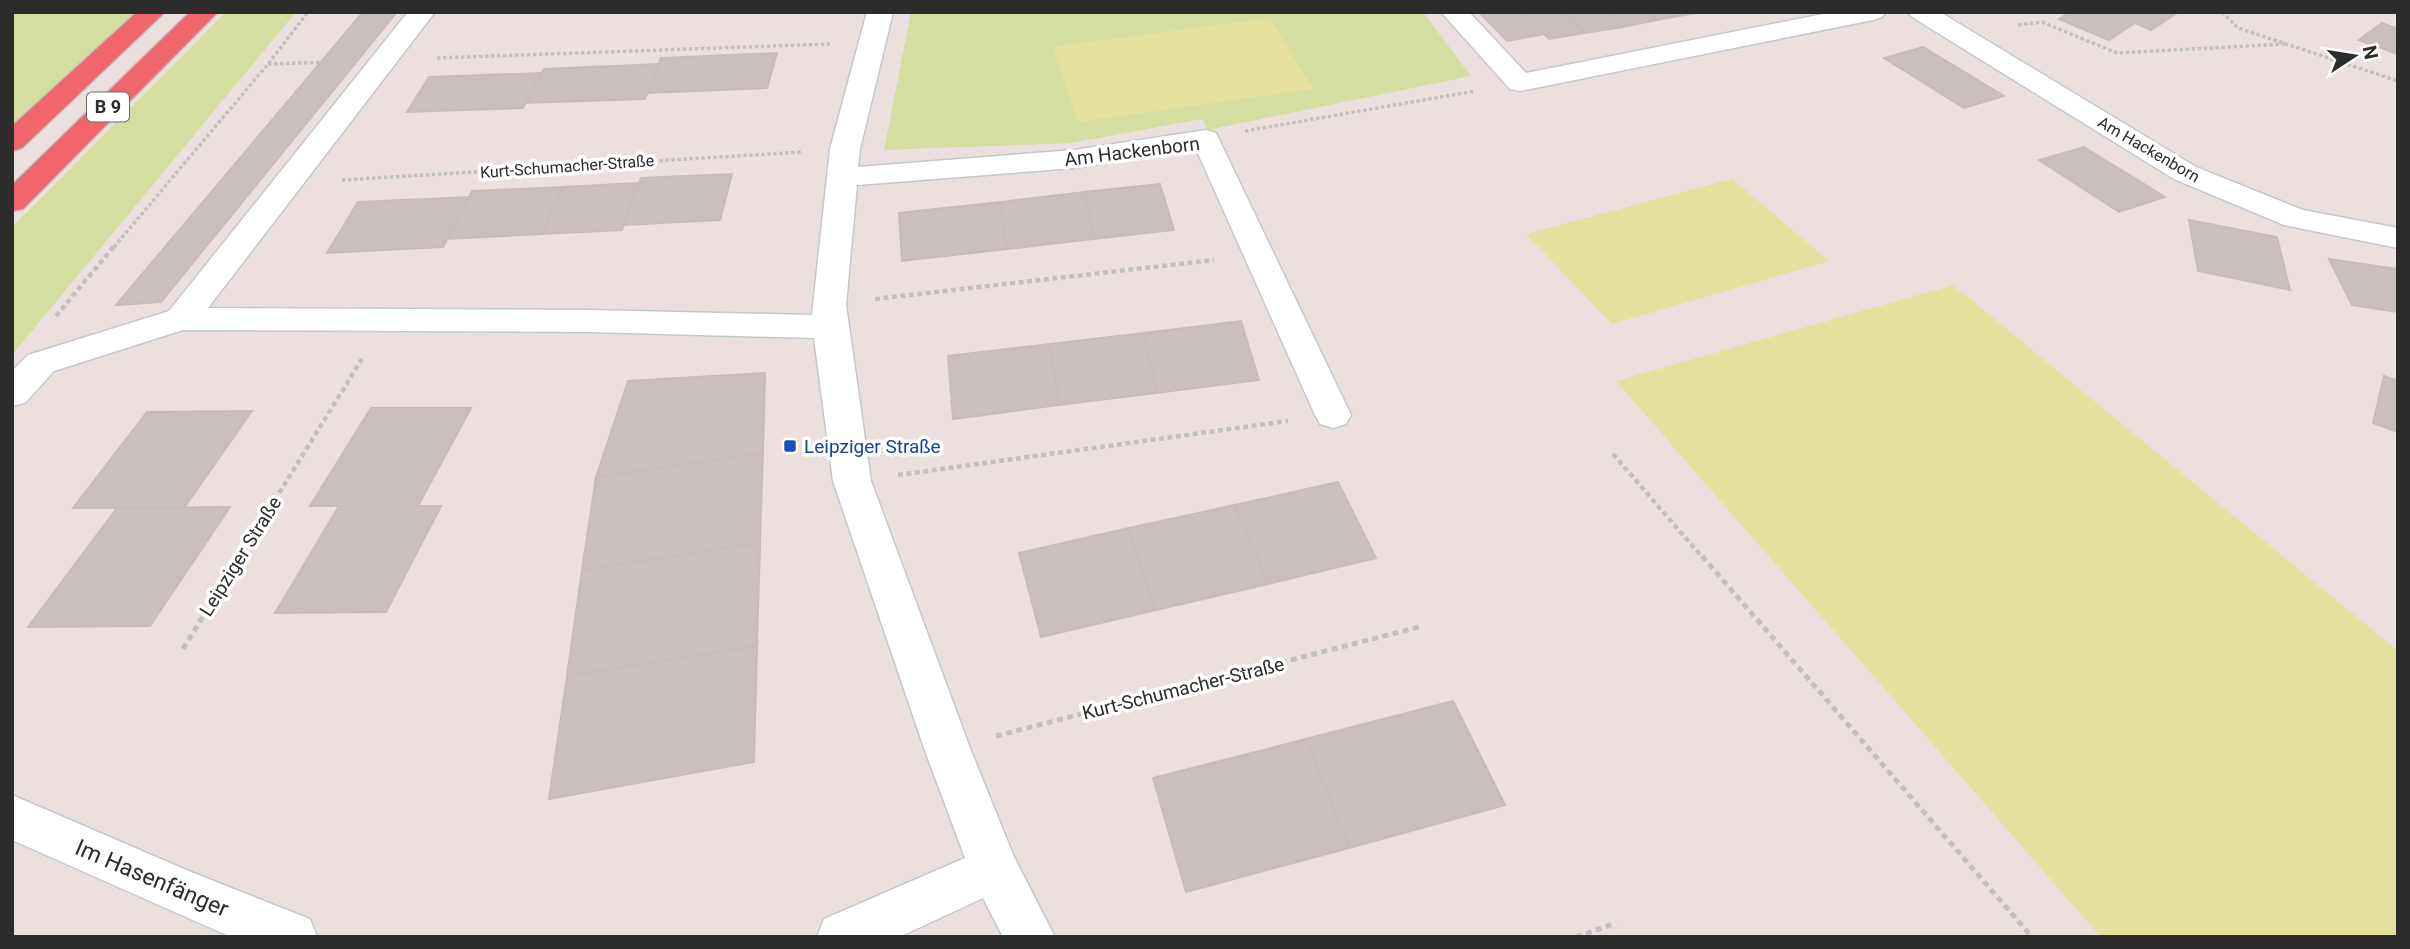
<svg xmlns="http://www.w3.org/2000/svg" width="2410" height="949" viewBox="0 0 2410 949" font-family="Roboto,sans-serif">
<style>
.green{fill:#d3dea0}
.pitch{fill:#e4e09d}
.building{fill:#c8bfbe;stroke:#c8bbb9;stroke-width:2}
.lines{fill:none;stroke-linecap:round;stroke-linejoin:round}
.minor-casing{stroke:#c1c9cd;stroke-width:3}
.highway-casing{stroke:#c0c0c0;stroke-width:3}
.path-far2{stroke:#c0c0c0;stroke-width:3.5;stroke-dasharray:3.5 2.5;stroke-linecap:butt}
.path-far1{stroke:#c0c0c0;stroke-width:4.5;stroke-dasharray:5 3.5;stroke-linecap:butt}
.path{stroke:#c0c0c0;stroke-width:5;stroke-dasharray:6 4.5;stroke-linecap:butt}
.minor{fill:#fff;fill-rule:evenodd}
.highway{fill:#f1656c;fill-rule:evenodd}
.transit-dot{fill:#1a4fb4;stroke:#fff;stroke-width:2.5}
.labels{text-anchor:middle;stroke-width:7;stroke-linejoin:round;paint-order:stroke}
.far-street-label{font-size:16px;fill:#2c2c2c;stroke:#fff}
.shield{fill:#fff;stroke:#6b6b6b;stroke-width:2}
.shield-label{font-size:18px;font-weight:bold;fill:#2c2c2c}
.street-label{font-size:19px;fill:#2c2c2c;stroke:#fff}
.transit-label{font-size:19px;fill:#164399;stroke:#fff;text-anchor:start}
.near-street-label{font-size:23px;fill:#2c2c2c;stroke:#fff}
</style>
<rect width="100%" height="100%" fill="#ece0df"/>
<g class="green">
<polygon points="12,12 137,12 12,125"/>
<polygon points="226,12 296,12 12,355 12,227"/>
<polygon points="911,12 1423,12 1471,76 1208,130 1202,119 1071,143 884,150"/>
</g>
<g class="pitch">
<polygon points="1270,18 1313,89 1078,122 1052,47"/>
<polygon points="1732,179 1829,261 1612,324 1526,234"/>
<polygon points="1953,285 2398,651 2398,937 2101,937 1616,381"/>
</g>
<g class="building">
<polygon points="363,12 397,12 161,302 116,305"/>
<polygon points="1479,12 1522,12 1544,34 1507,41"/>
<polygon points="1522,12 1562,12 1584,33 1549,39"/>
<polygon points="1562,12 1607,12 1623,27 1585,33"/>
<polygon points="1607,12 1648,12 1657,20 1623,27"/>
<polygon points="1648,12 1694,12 1695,13 1657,20"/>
<polygon points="2070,12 2171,12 2175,14 2151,30 2135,23 2109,40 2059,19"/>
<polygon points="2382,23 2398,29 2398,54 2359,40"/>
<polygon points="1923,47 2004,96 1964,108 1884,58"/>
<polygon points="777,53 767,88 647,93 661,58"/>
<polygon points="659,64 645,99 525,103 544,69"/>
<polygon points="541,73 523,108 407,112 429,77"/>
<polygon points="2084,147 2165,197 2119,212 2039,160"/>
<polygon points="732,174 720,220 624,225 641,178"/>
<polygon points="639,183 622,230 542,234 562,187"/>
<polygon points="1160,184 1174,230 1094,239 1084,192"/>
<polygon points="562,187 542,234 448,239 472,191"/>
<polygon points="1084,192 1094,239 1007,249 1000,202"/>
<polygon points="469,197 443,247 327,253 358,202"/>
<polygon points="1000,202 1007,249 902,261 899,213"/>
<polygon points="2189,220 2277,237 2290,290 2198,271"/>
<polygon points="2329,259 2398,269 2398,312 2352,305"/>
<polygon points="1241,321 1259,380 1157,393 1143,333"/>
<polygon points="1143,333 1157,393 1059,405 1049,344"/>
<polygon points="1049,344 1059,405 953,419 948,356"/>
<polygon points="765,373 763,453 596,477 628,381"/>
<polygon points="2384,376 2398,381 2398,432 2373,423"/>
<polygon points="371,408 471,408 418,506 310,506"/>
<polygon points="252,411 184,508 73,508 147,412"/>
<polygon points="763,453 760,543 582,570 596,477"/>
<polygon points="1338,482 1376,558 1268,584 1235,505"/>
<polygon points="1235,505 1268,584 1156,610 1129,528"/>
<polygon points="339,506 441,506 386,612 275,613"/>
<polygon points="230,507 150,626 28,627 117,508"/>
<polygon points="1129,528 1156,610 1041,637 1019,553"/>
<polygon points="760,543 757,646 567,676 582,570"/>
<polygon points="757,646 754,762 549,799 567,676"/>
<polygon points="1453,701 1505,805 1349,848 1306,739"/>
<polygon points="1306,739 1349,848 1186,892 1153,778"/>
</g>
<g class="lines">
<g class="minor-casing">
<g id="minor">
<polygon points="408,12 435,12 208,308 590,310 812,315 830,149 867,12 893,12 860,149 858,167 1074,150 1206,130 1216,133 1351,415 1346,424 1333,428 1320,424 1315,415 1196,149 1074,168 857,185 846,305 871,481 970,748 1014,857 1055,937 1003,937 983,898 899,937 817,937 824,919 965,858 924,748 833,481 814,338 590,332 183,330 54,371 25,403 12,406 12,371 28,355 169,311"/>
<polygon points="1441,12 1469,12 1526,73 1833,12 1886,12 1882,17 1873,20 1520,91 1510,89"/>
<polygon points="1908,12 1940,12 2196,167 2303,210 2398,228 2398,248 2284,225 2174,179 1912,17"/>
<polygon points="12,795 191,872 310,919 317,937 231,937 12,840"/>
</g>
</g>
<g class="highway-casing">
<g id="highway">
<polygon points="137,12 165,12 22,148 12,151 12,126"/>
<polygon points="190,12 218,12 23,209 12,211 12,185"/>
</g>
</g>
<g class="path-far2">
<polyline points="2222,12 2238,28 2398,81"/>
<polyline points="2018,25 2042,22 2117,53 2286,44"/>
<polyline points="437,58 830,44"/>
<polyline points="268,64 330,62"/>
<polyline points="1245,131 1475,91"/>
<polyline points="342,180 802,152"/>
<polyline points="114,247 268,64 308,12"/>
</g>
<g class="path-far1">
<polyline points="875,299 1214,260"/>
<polyline points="56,316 115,245"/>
<polyline points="1613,454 1703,558"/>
<polyline points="898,475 1288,421"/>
<polyline points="239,558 362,359"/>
</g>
<g class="path">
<polyline points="1702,556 2032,937"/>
<polyline points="183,649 240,556"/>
<polyline points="996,736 1419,627"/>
<polyline points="1576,937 1616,923"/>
</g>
<use href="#minor" class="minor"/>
<use href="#highway" class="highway"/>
</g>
<rect class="transit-dot" x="783" y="439" width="14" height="14" rx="3.5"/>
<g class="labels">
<g class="far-street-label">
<text transform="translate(2149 149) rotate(30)" y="6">Am Hackenborn</text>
<text transform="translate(567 166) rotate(-4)" y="6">Kurt-Schumacher-Straße</text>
</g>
<rect class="shield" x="87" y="92.5" width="42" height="29" rx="5"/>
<g class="shield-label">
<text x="108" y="113">B 9</text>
</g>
<g class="street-label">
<text transform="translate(1132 151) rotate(-7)" y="7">Am Hackenborn</text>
<text transform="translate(240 556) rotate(-58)" y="7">Leipziger Straße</text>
<text transform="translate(1183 688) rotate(-14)" y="7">Kurt-Schumacher-Straße</text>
</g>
<g class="transit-label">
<text x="804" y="453">Leipziger Straße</text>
</g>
<g class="near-street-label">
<text transform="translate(152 878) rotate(23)" y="8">Im Hasenfänger</text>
</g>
</g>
<rect width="2410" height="949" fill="none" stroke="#2c2c2c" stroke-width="28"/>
<g transform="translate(2354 56) rotate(78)" stroke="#ffffff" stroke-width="5" paint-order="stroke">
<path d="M0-5L12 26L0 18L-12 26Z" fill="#2c2c2c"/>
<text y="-10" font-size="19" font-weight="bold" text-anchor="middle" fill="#2c2c2c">N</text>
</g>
</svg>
